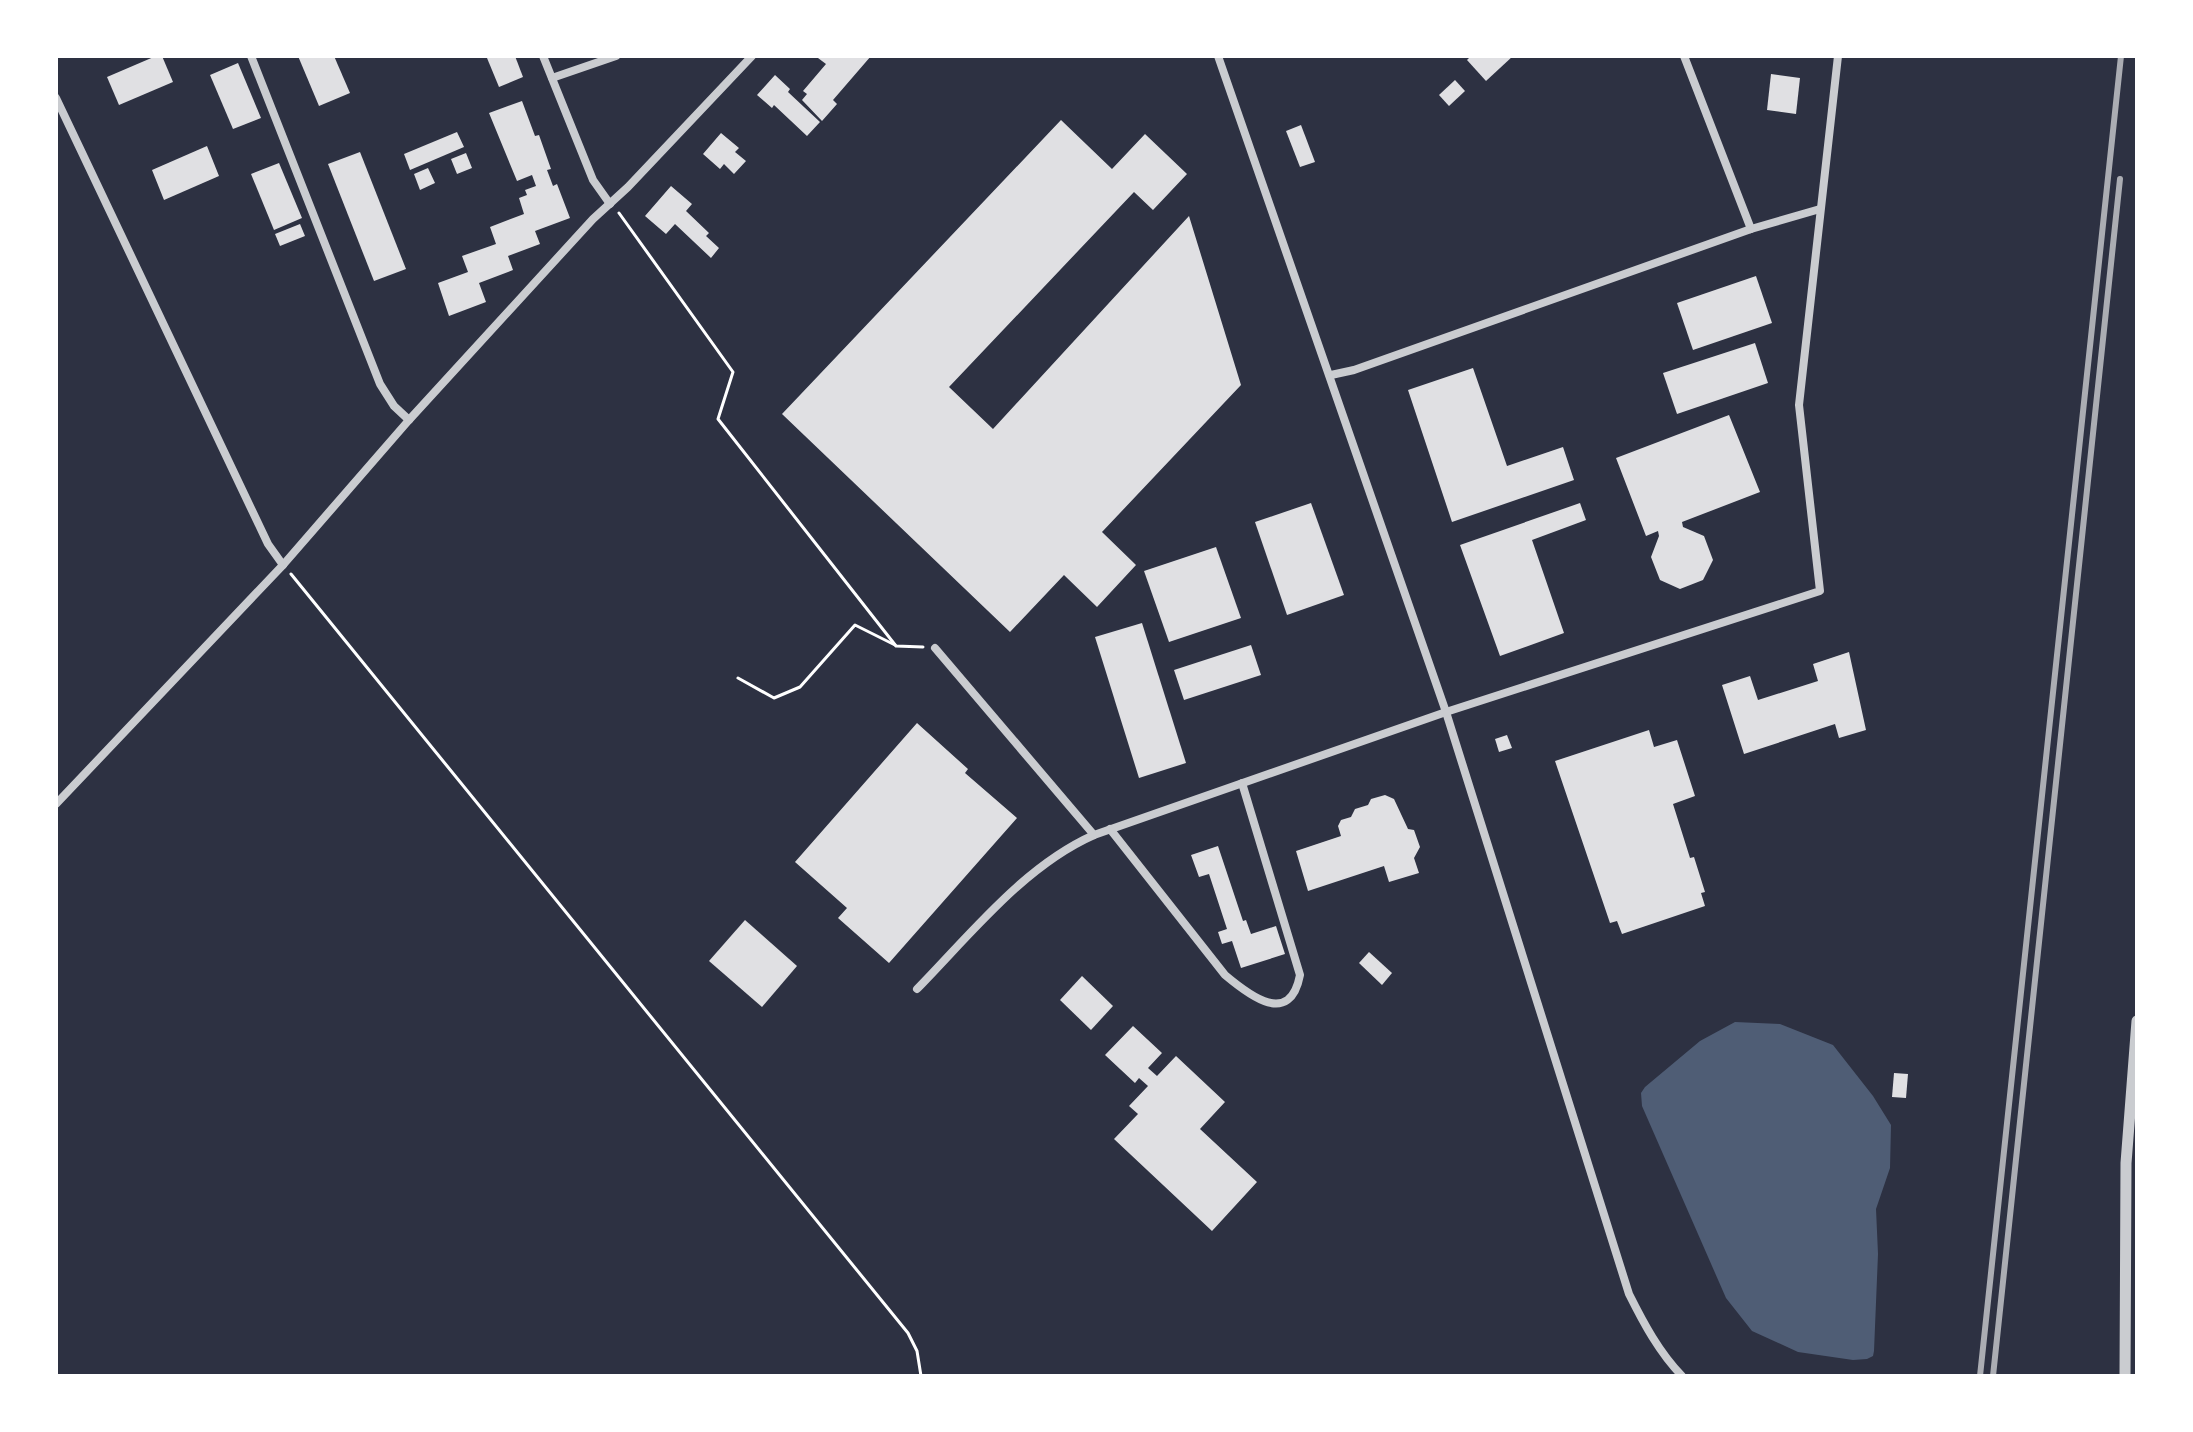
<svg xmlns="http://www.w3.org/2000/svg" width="2193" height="1432" viewBox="0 0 2193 1432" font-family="'PT Sans',sans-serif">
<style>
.water{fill:#4f5d75}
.building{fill:#e0e0e3}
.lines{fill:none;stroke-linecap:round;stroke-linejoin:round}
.path{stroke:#fff;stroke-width:3}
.minor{stroke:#caccd0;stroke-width:8}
.tertiary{stroke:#caccd0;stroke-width:11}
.rail{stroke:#abadb3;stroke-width:6}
</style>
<rect width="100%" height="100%" fill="#2d3142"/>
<polygon class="water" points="1735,1022 1780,1024 1833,1045 1873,1096 1891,1125 1890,1168 1876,1209 1878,1254 1874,1351 1873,1356 1867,1359 1853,1360 1798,1352 1752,1331 1726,1298 1642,1106 1641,1093 1645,1087 1700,1041"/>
<g class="building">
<polygon points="156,56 162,56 173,82 119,105 107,77"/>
<polygon points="298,56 334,56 350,93 319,106"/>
<polygon points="492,56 515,56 523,77 499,87 487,58"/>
<polygon points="820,56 871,56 833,100 837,104 822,121 802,100 807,94 803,91 826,64 818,58"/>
<polygon points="1471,56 1513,56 1486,81 1467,60"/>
<polygon points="238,63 261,118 233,129 210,75"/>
<polygon points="1771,74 1800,78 1796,114 1767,110"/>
<polygon points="775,75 790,89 788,92 820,122 807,136 774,105 772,108 757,95"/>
<polygon points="1455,80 1465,91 1449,106 1439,95"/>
<polygon points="522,101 535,136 539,135 551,169 547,170 553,186 557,184 570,218 535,231 540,244 508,256 513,270 479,283 486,302 449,316 438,283 468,272 462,256 496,244 490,227 524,214 519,198 527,195 525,190 536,186 532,175 517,181 489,113"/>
<polygon points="1061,120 1112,169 1145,134 1187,174 1153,210 1134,192 949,387 993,429 1189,216 1241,385 1102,532 1136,565 1097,607 1064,575 1010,632 782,414"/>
<polygon points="1301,125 1315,162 1300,167 1286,131"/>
<polygon points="457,132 464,147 410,170 404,154"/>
<polygon points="721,133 739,148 735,152 746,161 734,174 724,164 720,169 703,154"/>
<polygon points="207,146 219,176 164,200 152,170"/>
<polygon points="360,152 406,269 374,281 328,164"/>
<polygon points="466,153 472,168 457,174 451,159"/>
<polygon points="279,163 302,218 274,230 251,174"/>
<polygon points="428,168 435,183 420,190 414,174"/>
<polygon points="671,186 692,204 686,211 709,233 706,236 719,248 711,258 675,224 666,234 645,216"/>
<polygon points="300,224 305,236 280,246 275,234"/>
<polygon points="1756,276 1772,323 1693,350 1677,303"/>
<polygon points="1755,343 1768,383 1677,414 1663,373"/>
<polygon points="1473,368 1507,466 1563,447 1574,480 1452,522 1408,390"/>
<polygon points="1729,415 1760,492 1682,522 1683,527 1704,536 1713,560 1703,580 1680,589 1660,580 1651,557 1659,536 1658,531 1646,536 1616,458"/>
<polygon points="1311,503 1344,595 1287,615 1255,522"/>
<polygon points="1580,503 1586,520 1532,540 1564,633 1500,656 1460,545"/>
<polygon points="1216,547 1241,618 1169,642 1144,571"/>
<polygon points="1142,623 1186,763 1139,778 1095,637"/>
<polygon points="1251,645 1261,675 1184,700 1174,670"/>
<polygon points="1849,652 1866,730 1839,738 1835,724 1744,754 1722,685 1750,676 1758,700 1818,681 1813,664"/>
<polygon points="917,723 968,769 965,773 1017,818 889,963 838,918 847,908 795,862"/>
<polygon points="1649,730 1654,747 1677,740 1695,796 1673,804 1690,858 1694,857 1705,892 1701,893 1705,906 1622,934 1617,921 1610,923 1555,761"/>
<polygon points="1507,735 1512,748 1499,752 1495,739"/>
<polygon points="1385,795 1394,799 1408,829 1414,830 1420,847 1414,858 1419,873 1389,882 1384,866 1308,891 1296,851 1341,836 1338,826 1341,820 1351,817 1355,809 1368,805 1371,799"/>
<polygon points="1218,846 1243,921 1246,920 1251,934 1276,926 1285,954 1241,968 1232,941 1222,944 1218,932 1227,929 1209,874 1199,877 1191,855"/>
<polygon points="745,920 797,966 762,1007 709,961"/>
<polygon points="1369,952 1392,973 1382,985 1359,963"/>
<polygon points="1082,976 1113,1006 1091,1030 1060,1000"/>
<polygon points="1133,1026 1162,1053 1148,1068 1157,1076 1176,1056 1225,1102 1200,1129 1257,1182 1212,1231 1114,1139 1138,1114 1129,1106 1148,1086 1139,1078 1135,1083 1105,1055"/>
<polygon points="1894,1073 1908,1074 1906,1098 1892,1097"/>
</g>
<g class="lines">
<g class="path">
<polyline points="619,213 733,372 718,419 896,646 923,647"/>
<polyline points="291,574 908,1333 917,1351 921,1376"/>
<polyline points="738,678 774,698 800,687 855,625 895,645"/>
</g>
<g class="minor">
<polyline points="251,56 380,384 394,406 409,420"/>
<polyline points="543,56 593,180 610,204"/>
<path d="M1218,56L1446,712L1629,1294C1644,1324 1659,1352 1682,1376"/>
<polyline points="1684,56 1751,229"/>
<polyline points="552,78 616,56"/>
<polyline points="56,98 268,544 283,565"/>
<polyline points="1331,375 1354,370 1751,229 1820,209"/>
<polyline points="935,648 1094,835"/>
<polyline points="56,804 283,565 409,420 593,219 628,187 752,56"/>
<path d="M1110,829L1225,975C1250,996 1290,1027 1300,975L1242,783"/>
<path d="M917,989C970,935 1024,866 1094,835L1446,712L1820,591L1799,405L1838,56"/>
</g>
<polyline class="tertiary" points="2125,1376 2126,1163 2137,1021"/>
<g class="rail">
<polyline points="1980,1376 2121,56"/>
<polyline points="1993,1376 2120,179"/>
</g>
</g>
<rect width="2193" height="1432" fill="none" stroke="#ffffff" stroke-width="116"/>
</svg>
